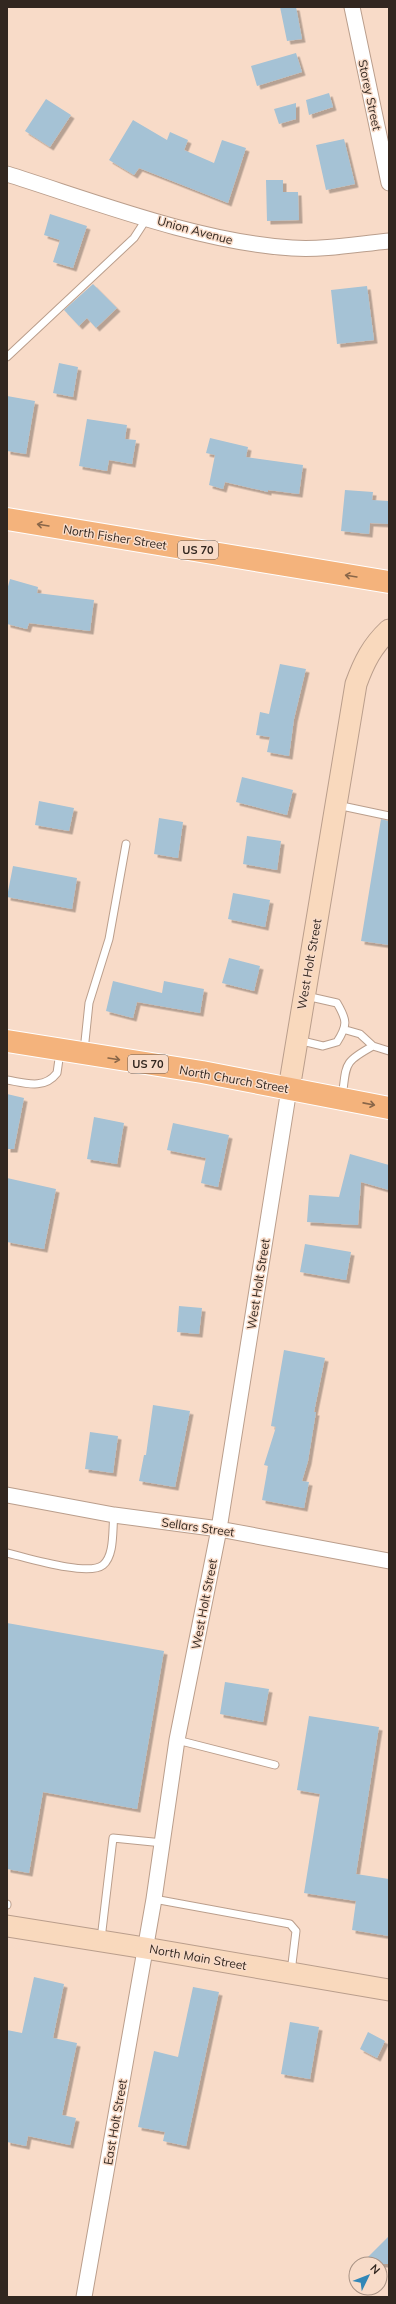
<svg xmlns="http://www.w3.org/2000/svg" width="396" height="2304" font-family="Mulish,sans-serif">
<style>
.building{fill:#a5c2d5;filter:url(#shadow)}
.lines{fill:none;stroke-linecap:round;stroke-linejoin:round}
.lane-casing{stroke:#ba9e8c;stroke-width:9}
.street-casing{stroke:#ba9e8c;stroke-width:17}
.secondary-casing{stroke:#ba9e8c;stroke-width:23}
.primary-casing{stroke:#fff;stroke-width:24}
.lane{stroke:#fff;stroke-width:7}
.street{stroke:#fff;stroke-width:15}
.secondary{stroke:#f9d9bd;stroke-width:21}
.primary{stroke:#f4b37c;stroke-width:22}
.oneway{stroke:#896649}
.labels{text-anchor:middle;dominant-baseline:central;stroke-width:3;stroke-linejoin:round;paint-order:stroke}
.shield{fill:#f8dbc8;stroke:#6d5d52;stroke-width:1}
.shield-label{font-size:11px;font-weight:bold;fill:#322720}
.street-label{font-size:12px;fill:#322720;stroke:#f8dbc8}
</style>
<defs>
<filter id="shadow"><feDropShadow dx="3.5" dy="3.5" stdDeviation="0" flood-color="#0004"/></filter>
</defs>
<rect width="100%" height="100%" fill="#f8dbc8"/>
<path class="building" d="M280,7H296L302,39L287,41Z
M296,53L302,72L257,86L251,66Z
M329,93L333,107L309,115L306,100Z
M46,99L71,115L50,147L25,131Z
M296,103V119L279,124L274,109Z
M133,120L167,140L170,132L188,140L184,150L214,163L222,140L246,148L228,203L139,168L134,175L109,160Z
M344,139L355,184L326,190L316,145Z
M266,180H283V192H298L299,220L267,221Z
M50,214L87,226L73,268L53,262L60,240L44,235Z
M93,284L117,308L96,328L87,318L79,326L64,310Z
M367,286L374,340L337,344L331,290Z
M59,363L78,367L73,397L53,393Z
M7,396L35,401L26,454L7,451Z
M87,419L127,425L125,439L136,440L132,464L109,460L107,471L79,466Z
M210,438L248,447L246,457L303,465L299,494L268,490V492L225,482L223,489L209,485L215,455L206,453Z
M345,490L373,492L372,500L389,501V524L370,523L369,534L341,531Z
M10,579L38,587L37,593L94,600L90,631L29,623L27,629L7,624V590Z
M280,664L306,669L294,719L289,756L267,752L270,737L256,735L260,712L269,714Z
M242,777L293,790L287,815L236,802Z
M39,801L74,808L69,831L35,825Z
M159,818L183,822L178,858L154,854Z
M381,819L389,821V945L361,941Z
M247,836L281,841L277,870L243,864Z
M13,866L77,878L72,909L7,897Z
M233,893L270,900L265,927L228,919Z
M229,958L260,966L254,991L222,983Z
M113,981L162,993L164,981L204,989L200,1013L137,1002L133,1018L106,1011Z
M7,1094L24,1098L14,1149H7Z
M94,1117L124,1123L117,1164L87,1159Z
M173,1123L229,1135L218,1187L201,1183L206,1158L167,1150Z
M350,1154L389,1165V1190L361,1182L358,1225L307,1222L309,1195L339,1197Z
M7,1178L56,1189L44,1249L7,1242Z
M305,1244L351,1252L346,1280L300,1272Z
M179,1306L202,1308L199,1334L177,1332Z
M284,1350L325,1358L314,1412H316L308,1461L302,1481L309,1482L304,1508L262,1500L268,1466L264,1465L276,1427L271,1426Z
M153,1405L190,1411L175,1487L139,1481L144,1455H146Z
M90,1432L118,1436L113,1473L85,1469Z
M7,1623L164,1651L137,1809L43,1792L29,1873L7,1869Z
M225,1682L269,1689L263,1722L220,1714Z
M309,1716L379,1727L356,1874L389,1879V1936L352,1930L356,1901L304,1893L320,1794L297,1790Z
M34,1977L64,1984L53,2038L77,2043L62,2115L76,2118L70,2145L28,2136L26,2146L7,2142V2030L22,2033Z
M193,1987L219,1992L186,2146L163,2141L165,2132L138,2127L154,2051L178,2057Z
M290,2022L319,2027L310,2079L281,2074Z
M368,2032L385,2041L377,2058L360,2049Z
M389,2236V2264H361Z"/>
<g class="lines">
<g class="lane-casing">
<path id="lane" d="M7,357L134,238L147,218
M337,805L389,816
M346,1030L360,1034L373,1046
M298,1040L323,1046L337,1042C348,1025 347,1020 337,1003L306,996
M84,1051L89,1003L109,939L126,844
M7,1080C25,1083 44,1090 57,1073L60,1052
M342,1097C347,1064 342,1063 373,1046L389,1051
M7,1553C25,1557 88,1577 103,1565C115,1555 112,1529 114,1515
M177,1740L275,1765
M154,1899L290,1924L296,1931L291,1972
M7,1904V1905
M101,1939L113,1838L163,1843"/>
</g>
<g class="street-casing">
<path id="street" d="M352,7L389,183
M7,174C96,202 199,242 292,248C325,250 357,244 389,241
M7,1495L114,1515L219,1529L389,1561
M84,2297L154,1899L177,1740L219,1529L289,1089"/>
</g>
<g class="secondary-casing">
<path id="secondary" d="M289,1089L356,684C364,662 372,646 389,630
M7,1926L145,1948L389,1990"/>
</g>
<g class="primary-casing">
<path id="primary" d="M7,519L389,582
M7,1041L202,1072L389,1108"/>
</g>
<use href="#lane" class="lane"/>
<use href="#street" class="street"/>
<use href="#secondary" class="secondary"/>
<use href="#primary" class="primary"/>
</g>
<defs><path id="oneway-shaft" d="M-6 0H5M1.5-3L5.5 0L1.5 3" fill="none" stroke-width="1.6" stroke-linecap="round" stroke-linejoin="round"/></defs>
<g class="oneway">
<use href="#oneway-shaft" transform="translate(43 525) rotate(-171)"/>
<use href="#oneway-shaft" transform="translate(351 576) rotate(-171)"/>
<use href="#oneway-shaft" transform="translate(114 1059) rotate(9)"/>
<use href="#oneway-shaft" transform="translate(369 1104) rotate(11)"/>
</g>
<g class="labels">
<g class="shield">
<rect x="178" y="541" width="40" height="18" rx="3"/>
<rect x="128" y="1055" width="40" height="18" rx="3"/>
</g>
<g class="shield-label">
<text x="198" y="550">US 70</text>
<text x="148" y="1064">US 70</text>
</g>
<g class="street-label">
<text transform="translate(370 95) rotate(78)">Storey Street</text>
<text transform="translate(195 230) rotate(15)">Union Avenue</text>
<text transform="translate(115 537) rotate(9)">North Fisher Street</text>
<text transform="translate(309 964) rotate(-80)">West Holt Street</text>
<text transform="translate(234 1079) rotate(10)">North Church Street</text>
<text transform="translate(258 1284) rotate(-81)">West Holt Street</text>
<text transform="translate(198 1527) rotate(8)">Sellars Street</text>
<text transform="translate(204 1604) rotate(-79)">West Holt Street</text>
<text transform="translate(198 1957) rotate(10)">North Main Street</text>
<text transform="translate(115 2122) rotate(-80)">East Holt Street</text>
</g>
</g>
<rect width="396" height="2304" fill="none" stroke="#322720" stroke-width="16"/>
<g transform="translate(368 2276) rotate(47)"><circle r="19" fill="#f8dbc8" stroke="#a99385"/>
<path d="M0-3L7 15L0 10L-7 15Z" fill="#3287b7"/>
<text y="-6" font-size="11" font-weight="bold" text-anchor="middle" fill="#322720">N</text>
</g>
</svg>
